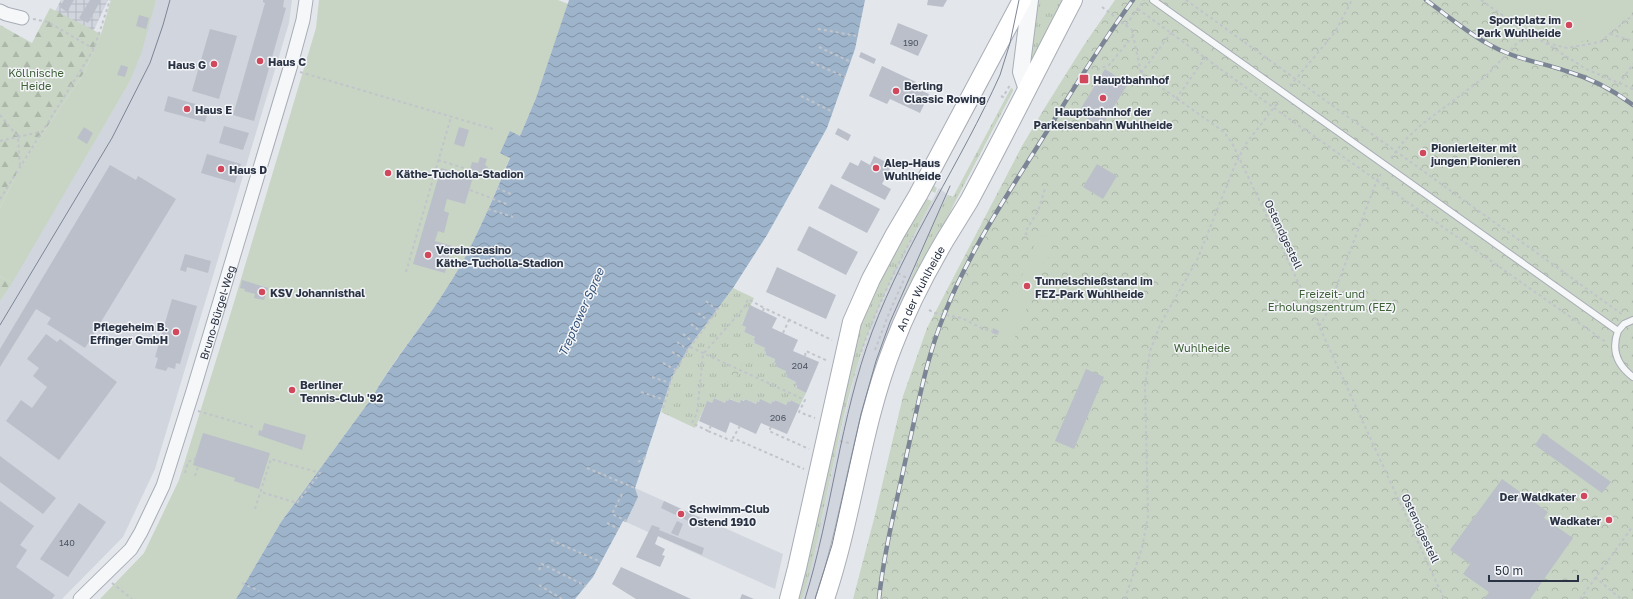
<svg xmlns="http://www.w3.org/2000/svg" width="1633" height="599" font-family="'Golos Text',sans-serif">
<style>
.built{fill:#d1d5dd}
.industrial{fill:url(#industrial-grid)}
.grass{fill:url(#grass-tufts)}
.forest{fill:url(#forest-firs)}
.park{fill:url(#park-crowns)}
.garden{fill:#c8d5c4}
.water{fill:url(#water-waves)}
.building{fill:#babfc9}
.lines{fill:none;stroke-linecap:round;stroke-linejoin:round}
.service-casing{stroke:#a8adb6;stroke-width:8}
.minor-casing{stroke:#a8adb6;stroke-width:15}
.tertiary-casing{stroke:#a8adb6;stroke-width:18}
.secondary-casing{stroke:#a8adb6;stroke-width:20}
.path{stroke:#c1c4ca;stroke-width:2;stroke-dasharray:3 3;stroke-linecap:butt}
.service{stroke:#f6f7f9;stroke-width:6}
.minor{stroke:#f6f7f9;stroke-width:13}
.tertiary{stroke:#f6f7f9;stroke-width:16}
.secondary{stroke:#fff;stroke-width:18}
.tram{stroke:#7c8595;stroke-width:1}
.rail-casing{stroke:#7c8595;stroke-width:4.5}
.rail{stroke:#f3f5f8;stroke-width:3;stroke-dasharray:9;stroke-linecap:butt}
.poi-dot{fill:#d1475b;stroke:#f3f5f8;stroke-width:1.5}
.labels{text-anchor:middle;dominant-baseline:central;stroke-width:3;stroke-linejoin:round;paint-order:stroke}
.number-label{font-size:9px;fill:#4e5665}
.poi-label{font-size:11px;font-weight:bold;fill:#2a3344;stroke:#f3f5f8;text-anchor:start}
.park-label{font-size:11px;fill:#3f6037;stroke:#f3f5f8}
.street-label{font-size:11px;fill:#2a3344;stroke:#f3f5f8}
.water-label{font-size:12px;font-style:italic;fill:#335279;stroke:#f3f5f8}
</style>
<defs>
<pattern id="industrial-grid" width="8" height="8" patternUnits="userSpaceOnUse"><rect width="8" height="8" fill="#d1d5dd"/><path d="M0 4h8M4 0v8" fill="none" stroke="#b4b7bf"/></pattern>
<pattern id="grass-tufts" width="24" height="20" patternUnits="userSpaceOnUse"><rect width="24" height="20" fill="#c8d5c4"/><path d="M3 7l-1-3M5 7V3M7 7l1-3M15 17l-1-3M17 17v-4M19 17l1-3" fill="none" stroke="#acb7aa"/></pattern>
<pattern id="forest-firs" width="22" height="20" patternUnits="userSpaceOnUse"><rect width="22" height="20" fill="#c8d5c4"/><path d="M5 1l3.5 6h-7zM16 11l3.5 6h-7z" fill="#acb7aa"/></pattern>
<pattern id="park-crowns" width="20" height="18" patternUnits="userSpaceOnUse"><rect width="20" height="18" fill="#c8d5c4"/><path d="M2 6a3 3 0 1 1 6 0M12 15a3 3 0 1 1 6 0" fill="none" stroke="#acb7aa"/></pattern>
<pattern id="water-waves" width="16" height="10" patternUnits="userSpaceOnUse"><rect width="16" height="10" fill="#9eb4cb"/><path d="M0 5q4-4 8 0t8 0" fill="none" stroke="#8193a6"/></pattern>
</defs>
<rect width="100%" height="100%" fill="#e3e6eb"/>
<path class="built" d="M156,0H292L289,23L155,469L123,537L62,599H0V301L129,83Z
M939,188L948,195L894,317L878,359L882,360L833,545L817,599H802L814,556L838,443L856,370L873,322L898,266Z
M635,488L783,554L775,589L626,522L638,497Z"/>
<path class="industrial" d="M61,0H108L93,32L55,11Z"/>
<path class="grass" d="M1037,0H1065L1030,63L1029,62Z
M987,82L989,83L934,186L937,188L935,193L928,189Z
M1011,88L1013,89V91L954,204L882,360L878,359L888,332L939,212L948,195L953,197Z
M924,198L932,201C903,256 874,310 856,370C842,418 833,468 822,517C817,544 811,572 802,599H797L853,338L866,303Z
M733,288L754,298L742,324L746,327L744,332L755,337L753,340L755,341L754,343L765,348L764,351L766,352L765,355L775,359L774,362L786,371L785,374L787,375L786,377L796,382V388L806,393L800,405L791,400L790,402L788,401L786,405L775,400L774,402L772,401L771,404L757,401L756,404L745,399L740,403L730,399L728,401L726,400L725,403L714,398L712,403L707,402L695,428L661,412L672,377L689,347Z"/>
<path class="forest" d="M50,8L101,34L84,73L20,167L0,208V25L32,43Z
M0,276L12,283L0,301Z"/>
<path class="park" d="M1115,0H1633V599H853L875,515L903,396L927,328L1022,146L1044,109L1084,45Z
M733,353H747L732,388L723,376Z"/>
<path class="garden" d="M111,0H156L141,54L129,83L12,283L0,276V208L20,167L84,73L101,34Z
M319,0H558L568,4L536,98L520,136L510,132L500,153L510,157C492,201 474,246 448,286C424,325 393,359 371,399L281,522L236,599H100L144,553L179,480L235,299L316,28Z
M1487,0H1633V9C1608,35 1575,53 1540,37C1535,35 1529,30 1525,27C1512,18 1500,9 1487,0Z
M1039,234L1055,240L1011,346L996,340L1036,241L1030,239L1031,236L1037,239Z"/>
<path class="water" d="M569,0H865L855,49L827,128L767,235L733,288L689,347L672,377L635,488L638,497L626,522L623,521L593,577L575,599H236L281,522L371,399C393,360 424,325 448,286C474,246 492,201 510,158L500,153L510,131L520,136L536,98Z"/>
<path class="building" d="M64,0H74L67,12L60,7Z
M90,0H101L88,23L79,18Z
M263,0H284L283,7L286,8L254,121L233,115L265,3L263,2Z
M928,0H947L943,7L927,5Z
M139,15L149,18L146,29L136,26Z
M898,23L928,35L918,56L890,44Z
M210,29L237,36L219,99L192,91Z
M861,52L876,59L874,64L859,57Z
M121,65L128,67L125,77L117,75Z
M882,66L916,82L913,87L929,94L920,113L890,99L887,104L869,96Z
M1105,69L1128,84L1101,127L1078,113Z
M168,96L209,108L205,122L164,111Z
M224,126L249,133L243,150L219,143Z
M84,127L93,133L87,144L77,138Z
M459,127L469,130L464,147L454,144Z
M838,128L851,135L848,141L835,134Z
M207,154L241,164L235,183L201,173Z
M874,156L892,165L882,184L891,189L885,200L841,178L850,162L858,166L861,160L870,165Z
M480,157L487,159L485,165L488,167L486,175L470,169L472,162L478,163Z
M1097,164L1117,176L1103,199L1083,187Z
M110,165L136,180L138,176L176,199L85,348L47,324L51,318L36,309L0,367V349Z
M441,168L473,177L465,204L447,199L444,211L449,213L444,233L438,231L435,241L452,246L445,273L413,264Z
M831,184L880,209L867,233L818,208Z
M809,226L858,252L846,275L797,250Z
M185,254L211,261L208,273L187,267L186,272L180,270Z
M777,267L836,295L826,319L766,292Z
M242,280L268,288L264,300L254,298L255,294L244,291L245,289L240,288Z
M172,299L197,306L180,364L176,363L175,369L168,367L166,371L155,368L158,358L155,357Z
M750,305L777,318L772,328L798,340L793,351L819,362L806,393L796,388L797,386L795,385L796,382L786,377L787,375L785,374L786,371L775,366L776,363H774L775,359L765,355L766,352L764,351L765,348L754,343L755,341L753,340L755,337L744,332L746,327L742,325Z
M993,328L999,331L998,335L992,333Z
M46,334L57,342L60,339L117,382L59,460L6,421L21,400L32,408L47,387L33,376L39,368L27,359Z
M1086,369L1104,377L1074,449L1055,441Z
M714,398L725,403L726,400L728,401L729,399L740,403L741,400L744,401L745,399L756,404L757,401L759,402L760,399L771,404L772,401L774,402L775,400L786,405L788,401L790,402L791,400L800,405L787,434L761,423L756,434L730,422L726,433L699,421L707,401L712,403Z
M264,423L306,435L302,450L258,435L259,430L262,431Z
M203,433L270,453L259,489L234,481L235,478L193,465Z
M1543,433L1611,482L1602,493L1535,445Z
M0,456L56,498L43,514L0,482Z
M1502,479L1548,512L1544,518L1573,538L1530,599H1484L1489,592L1463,574L1470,564L1450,550Z
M0,501L34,526L20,545L27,550L16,567L55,595L52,599H0Z
M664,501L702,519L699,526L661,508Z
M79,503L106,522L68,577L40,559Z
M677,521L683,524L678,536L671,533Z
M652,525L660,528L659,530L704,548L702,555L658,536L655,544L665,549L662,555L665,556L660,567L636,557Z
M621,567L691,599H636L612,584Z
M742,594L754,599H740Z"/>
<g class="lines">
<g class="service-casing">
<path id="service" d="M1153,0L1618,331C1611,350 1617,365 1633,377
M1618,331L1624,324L1633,320"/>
</g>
<g class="minor-casing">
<g id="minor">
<path d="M0,11L6,14L22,18"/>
<path id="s1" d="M80,599L131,549L141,532L163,486L193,391L290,68L303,20L306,0"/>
</g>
</g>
<g class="tertiary-casing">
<path id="tertiary" d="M1027,90L1021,72L1030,0"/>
</g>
<g class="secondary-casing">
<g id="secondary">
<path d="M789,599L797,568L852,322L871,279L895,234L918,195L1022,0"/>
<path id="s2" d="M825,599C853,516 861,427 893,346C907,309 925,274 945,240C953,227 961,214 969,201C1005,134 1038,67 1073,0"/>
</g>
</g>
<path class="path" d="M1186,0L1623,315
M1481,0L1533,37L1544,42L1586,69L1633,89
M1102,7L1132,30L1141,73L1224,132L1232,143L1319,326L1444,599
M1138,9L1274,108L1606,342
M33,19L48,22L94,49
M1126,25L1144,0
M818,29L858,36
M1610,34L1633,41
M1547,43L1567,48L1600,42L1633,15
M819,47L851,62
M811,62L845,77
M1097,70L1109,65L1133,36
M300,72L493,129
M1141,73L1171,33
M1619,84L1633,64
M1290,86L1335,32L1352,0
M801,96L833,112
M1001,96L1003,97L1010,85
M1176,99L1205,58
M0,115L18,137L20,166
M0,141L44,131
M1391,158L1404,141L1421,125L1486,76L1518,42L1523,39L1533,37
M438,160L467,169
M497,188L513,195
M470,190L509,205
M0,199L94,49L110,0
M488,209L513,217
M1027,235L1025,232L1038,211L1045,189
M406,272L451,117
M706,301L717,310
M929,310L935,313L962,318L981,328L998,333
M763,311L764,308L832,340
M698,313L709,321
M691,324L701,332
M1319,326L1325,317L1377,180L1381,174
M783,333L789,320
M683,334L693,342
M677,342L688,350
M690,347L805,400L799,412L815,418
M875,350L889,313L905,277L894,271
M672,352L683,358
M861,352C875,312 893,273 913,236
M805,356L806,351L828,361
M663,363L676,370
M652,377L670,383
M641,392L665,400
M663,408L672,377L688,350L719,308
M198,411L253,427
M711,426L708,431L732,441L733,438
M740,426L733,438L804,469
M771,427L769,431L809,449
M708,431L692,423L697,413L703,354L744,308L748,299L764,308
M840,441L849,443
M638,462L646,457
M587,468L635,488
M185,473L188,462L196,458
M195,476L198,467
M622,494L612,514L627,521
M255,509L271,459L320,473L297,503L261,492
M607,523L619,529
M551,540L601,562
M539,570L542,564L586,586
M1595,577L1621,599
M112,583L132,599
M242,583L259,591
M539,585L562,599
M1125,599L1142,548L1148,516L1145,386L1150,351L1161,323L1197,260L1235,165L1245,145L1279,101
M1580,599L1633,526"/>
<use href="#service" class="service"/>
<use href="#minor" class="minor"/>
<use href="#tertiary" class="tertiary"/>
<use href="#secondary" class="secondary"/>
<path class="tram" d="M0,325L112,138L150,63L163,25L170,0
M805,599C832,512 840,418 872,332C906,242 961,162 1000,75L1010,43L1019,0
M815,599L832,545L861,414L876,361L890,322L950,186"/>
<g class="rail-casing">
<path id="rail" d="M1426,0C1452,19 1477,41 1507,53C1526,61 1546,64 1566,71C1590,78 1613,90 1633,105
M879,599C884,550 897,501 907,453C918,406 926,359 944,315C968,254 1004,200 1039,144C1070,95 1099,46 1133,0"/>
</g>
<use href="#rail" class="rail"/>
</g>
<g class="poi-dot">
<circle cx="1569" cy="25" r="4"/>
<circle cx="260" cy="61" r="4"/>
<circle cx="214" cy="64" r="4"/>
<rect x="1079" y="74" width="10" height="10" rx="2"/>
<circle cx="896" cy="91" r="4"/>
<circle cx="1103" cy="98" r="4"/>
<circle cx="187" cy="109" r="4"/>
<circle cx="1423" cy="153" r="4"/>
<circle cx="876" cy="168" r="4"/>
<circle cx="221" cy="169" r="4"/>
<circle cx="388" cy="173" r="4"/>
<circle cx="428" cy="255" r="4"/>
<circle cx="1027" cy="286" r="4"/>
<circle cx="262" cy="292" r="4"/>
<circle cx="176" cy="332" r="4"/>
<circle cx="292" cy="390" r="4"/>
<circle cx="1584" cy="496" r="4"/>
<circle cx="681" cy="514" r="4"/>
<circle cx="1609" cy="520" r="4"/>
</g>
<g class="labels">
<g class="number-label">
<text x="911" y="42">190</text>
<text x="800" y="365">204</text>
<text x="778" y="417">206</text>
<text x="67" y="542">140</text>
</g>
<g class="poi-label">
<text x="1561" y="19" text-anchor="end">Sportplatz im<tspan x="1561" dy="13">Park Wuhlheide</tspan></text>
<text x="268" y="61">Haus C</text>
<text x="206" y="64" text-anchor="end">Haus G</text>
<text x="1093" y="79">Hauptbahnhof</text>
<text x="904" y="85">Berling<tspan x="904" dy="13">Classic Rowing</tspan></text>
<text x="195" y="109">Haus E</text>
<text x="1103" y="111" text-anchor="middle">Hauptbahnhof der<tspan x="1103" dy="13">Parkeisenbahn Wuhlheide</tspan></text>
<text x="1431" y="147">Pionierleiter mit<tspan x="1431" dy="13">jungen Pionieren</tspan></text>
<text x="884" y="162">Alep-Haus<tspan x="884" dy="13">Wuhlheide</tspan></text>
<text x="229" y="169">Haus D</text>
<text x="396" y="173">Käthe-Tucholla-Stadion</text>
<text x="436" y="249">Vereinscasino<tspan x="436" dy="13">Käthe-Tucholla-Stadion</tspan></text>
<text x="1035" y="280">Tunnelschießstand im<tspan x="1035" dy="13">FEZ-Park Wuhlheide</tspan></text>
<text x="270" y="292">KSV Johannisthal</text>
<text x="168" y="326" text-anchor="end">Pflegeheim B.<tspan x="168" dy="13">Effinger GmbH</tspan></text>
<text x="300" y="384">Berliner<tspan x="300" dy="13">Tennis-Club '92</tspan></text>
<text x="1576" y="496" text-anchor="end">Der Waldkater</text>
<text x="689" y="508">Schwimm-Club<tspan x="689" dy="13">Ostend 1910</tspan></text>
<text x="1601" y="520" text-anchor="end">Wadkater</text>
</g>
<g class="park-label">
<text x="36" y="72">Köllnische<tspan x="36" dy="13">Heide</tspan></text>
<text x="1332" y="293">Freizeit- und<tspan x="1332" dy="13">Erholungszentrum (FEZ)</tspan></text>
<text x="1202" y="347">Wuhlheide</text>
</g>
<g class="street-label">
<text transform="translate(1284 234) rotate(65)">Ostendgestell</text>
<text stroke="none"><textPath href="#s2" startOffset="326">An der Wuhlheide</textPath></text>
<text stroke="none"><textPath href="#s1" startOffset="324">Bruno-Bürgel-Weg</textPath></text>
<text transform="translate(1421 528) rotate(65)">Ostendgestell</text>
</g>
<g class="water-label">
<text transform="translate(581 312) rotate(-66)">Treptower Spree</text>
</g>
</g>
<path d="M1489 575v6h89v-6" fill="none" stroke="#2a3344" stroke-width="2"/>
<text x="1495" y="575" font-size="12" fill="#2a3344" stroke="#f3f5f8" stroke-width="3" paint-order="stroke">50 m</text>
</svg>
